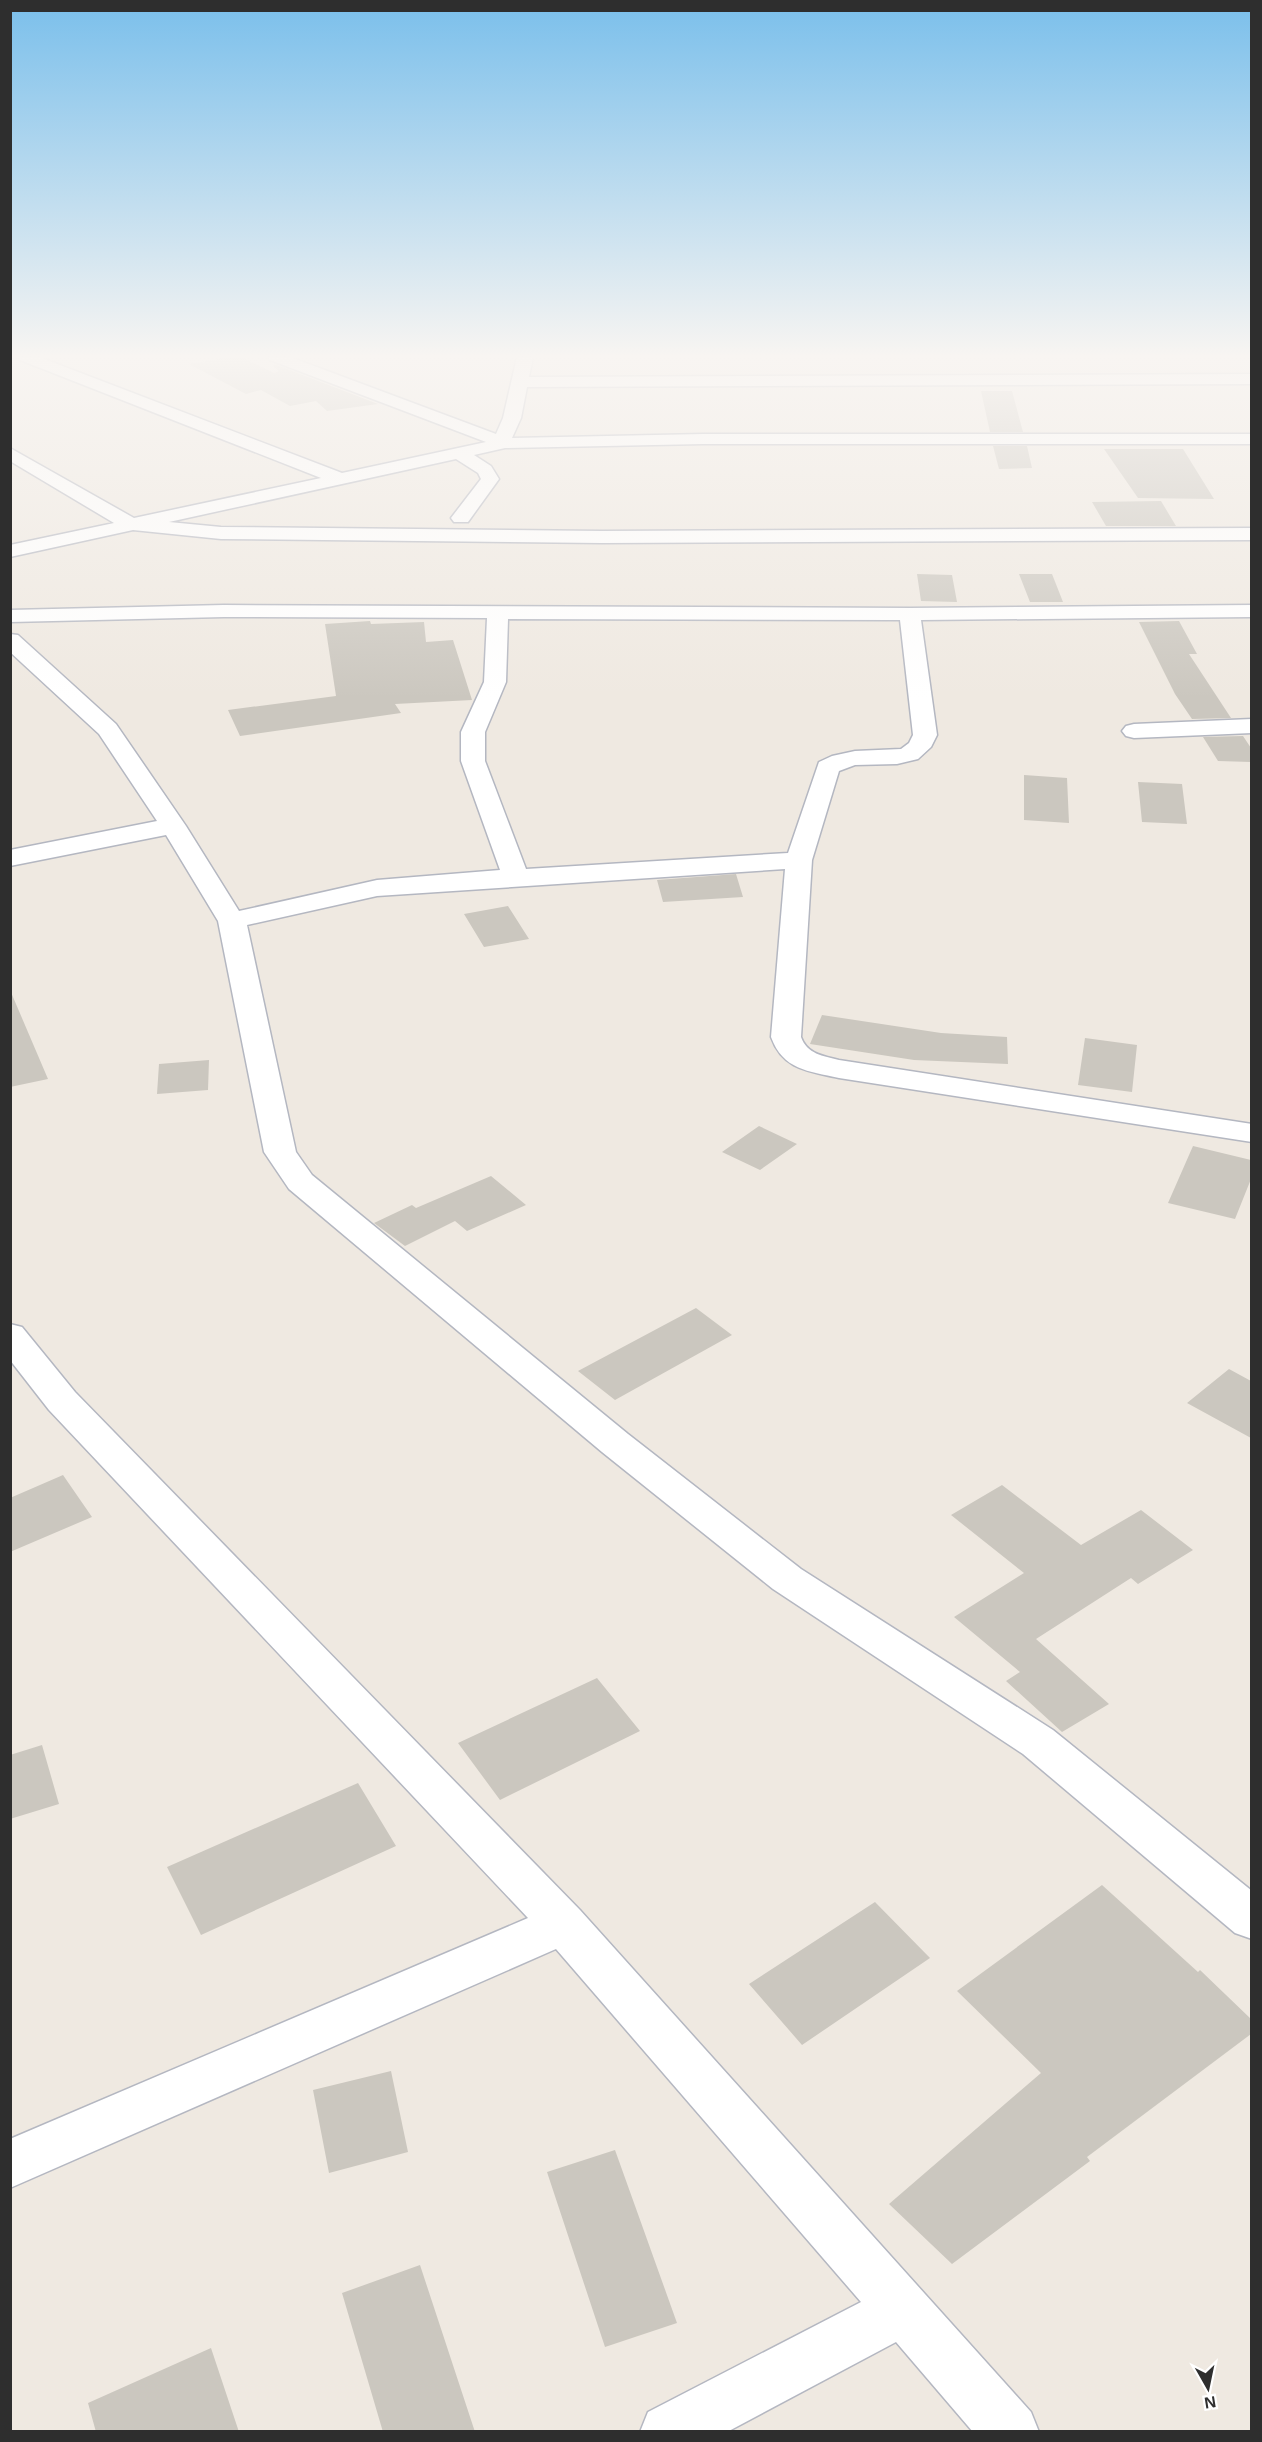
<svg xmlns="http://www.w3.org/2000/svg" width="1262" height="2442" font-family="Arial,sans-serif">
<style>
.building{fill:#cbc7bf}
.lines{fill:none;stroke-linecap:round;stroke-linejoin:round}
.minor-casing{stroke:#b4b7c1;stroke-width:3}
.minor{fill:#fff;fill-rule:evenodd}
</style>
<rect width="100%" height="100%" fill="#efe9e1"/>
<path class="building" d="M229,357H241L274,373L279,371L273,366L274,364L378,404L327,411L316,401L290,406L261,390L246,394L189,364Z
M981,391H1012L1023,432H990Z
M993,446H1027L1032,468L999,469Z
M1104,449H1183L1214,499L1138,498Z
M1161,501L1176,526H1106L1092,502Z
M917,574L952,575L957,602L921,601Z
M1019,574H1052L1063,602H1030Z
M370,621L371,624L424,622L426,642L453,640L472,700L395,704L401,713L240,736L228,710L336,696L325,624Z
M1179,621L1197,654H1189L1231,718L1192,719L1175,694L1139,622Z
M1243,736L1251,748V762L1218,761L1203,737Z
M1024,775L1067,778L1069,823L1024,820Z
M1138,782L1182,784L1187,824L1142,822Z
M736,874L743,897L663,902L657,880Z
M508,906L529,939L484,947L464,914Z
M10,990L48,1079L10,1087Z
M822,1015L941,1033L1007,1037L1008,1064L914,1060L810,1044Z
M1085,1038L1137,1045L1132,1092L1078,1085Z
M209,1060L208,1090L157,1094L159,1064Z
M759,1126L797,1144L760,1170L722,1152Z
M1193,1146L1251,1160V1179L1235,1219L1168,1203Z
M491,1176L526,1205L467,1231L455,1221L405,1246L374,1223L412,1205L416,1208Z
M696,1308L732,1335L615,1400L578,1371Z
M1229,1369L1251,1381V1438L1187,1403Z
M63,1475L92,1517L10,1552V1498Z
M1002,1485L1081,1545L1141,1510L1193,1550L1138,1584L1131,1578L1036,1639L1109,1704L1062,1732L1006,1681L1020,1672L954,1617L1024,1573L951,1515Z
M597,1678L640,1731L500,1800L458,1743Z
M42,1745L59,1804L10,1819V1755Z
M358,1783L396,1846L201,1935L167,1867Z
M1102,1885L1198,1972L1200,1970L1251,2019V2034L1087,2157L1090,2161L952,2264L889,2204L1041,2073L957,1991Z
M875,1902L930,1958L802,2045L749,1984Z
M391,2071L408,2152L329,2173L313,2090Z
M615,2150L677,2323L605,2347L547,2172Z
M420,2265L475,2432H383L342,2293Z
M211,2348L239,2432H96L88,2403Z"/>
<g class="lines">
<g class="minor-casing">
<path id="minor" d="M18,357H39L342,473L486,442L270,360L268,357H290L496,434L503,418L517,357H533L529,377L1252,374V384L527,387L521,418L512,438L703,434H1252V444H703L505,448L474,455L491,466L499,479L468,522H454L451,518L481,479L478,473L456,459L169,522L221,527L602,531L1252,528V540L602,543L221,539L133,530L10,557V545L114,523L10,461V448L134,518L321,478L20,360Z
M224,605L910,608L1252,605V617L921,620L937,735L931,747L918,759L897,764L855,765L839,771L812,860L801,1037C807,1054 823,1056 839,1060L1252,1124V1142L839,1078C808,1071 783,1070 771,1037L785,869L377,896L247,925L296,1152L312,1175L628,1434L801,1569L1053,1730L1252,1891V1939L1235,1933L1023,1754L773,1589L602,1452L289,1189L264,1152L218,921L166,835L10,866V850L157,821L99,734L10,652V634L18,635L116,724L186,826L239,911L377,880L500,870L461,761V732L484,682L487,618L224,617L10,622V610ZM508,619L900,620L913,735L909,743L901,749L855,751L832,756L819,762L788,853L526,869L485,761V732L506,682Z
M1252,719V733L1134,738L1126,736L1122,731L1126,726L1134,724Z
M10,1324L22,1327L75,1392L580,1910L1031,2412L1039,2432H973L896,2342L727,2432H640L648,2412L861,2302L556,1949L10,2188V2139L528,1918L49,1410L10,1360Z"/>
</g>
<use href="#minor" class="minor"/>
</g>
<linearGradient id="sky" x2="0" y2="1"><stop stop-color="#7abfeb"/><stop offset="0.51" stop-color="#f8f5f2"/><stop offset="1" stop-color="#f8f5f2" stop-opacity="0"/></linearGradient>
<rect width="1262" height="698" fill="url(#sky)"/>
<rect width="1262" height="2442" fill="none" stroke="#2e2e2e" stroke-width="24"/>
<g transform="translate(1208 2388) rotate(171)" stroke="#ffffff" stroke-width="4.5" paint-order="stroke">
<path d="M0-4.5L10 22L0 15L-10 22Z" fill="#2e2e2e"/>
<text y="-9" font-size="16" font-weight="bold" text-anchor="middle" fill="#2e2e2e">N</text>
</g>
</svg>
